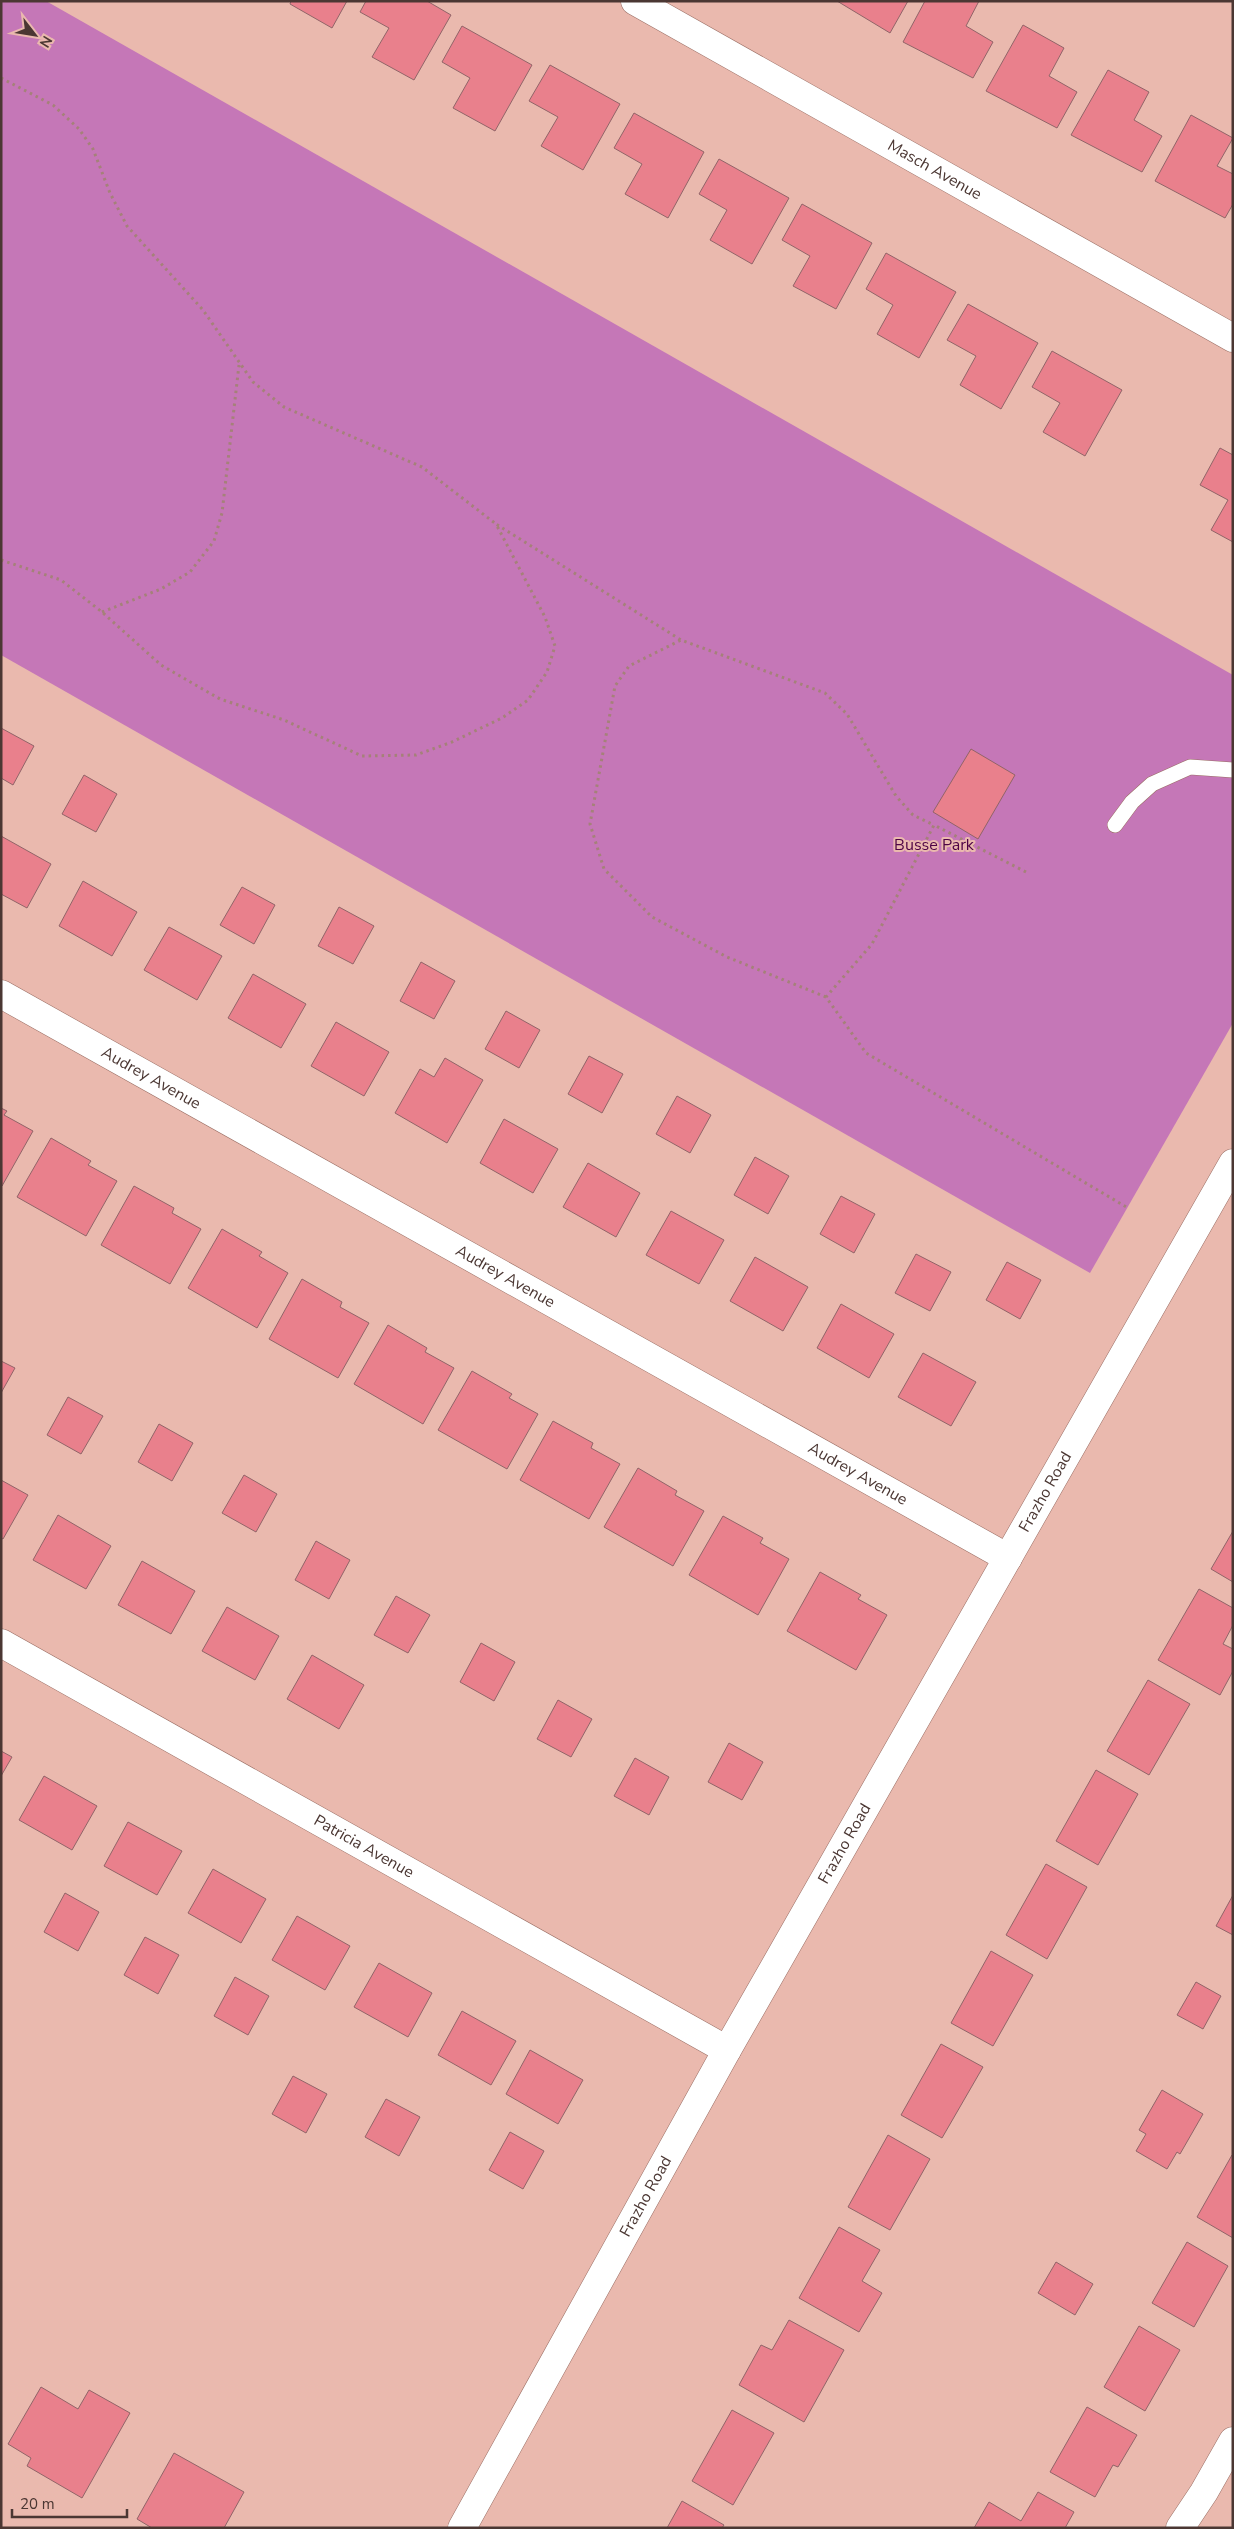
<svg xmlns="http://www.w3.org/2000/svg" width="1234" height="2529" font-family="'Nunito Sans',sans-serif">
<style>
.green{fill:#c577b7}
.building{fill:#e9808c;stroke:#916468}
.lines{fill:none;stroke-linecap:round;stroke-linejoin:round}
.service-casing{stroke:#9a6e64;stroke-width:16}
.minor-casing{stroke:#9a6e64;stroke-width:29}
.path{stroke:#a58179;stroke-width:3;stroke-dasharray:2.5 4;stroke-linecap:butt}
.service{stroke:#fff;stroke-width:15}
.minor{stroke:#fff;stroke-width:28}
.labels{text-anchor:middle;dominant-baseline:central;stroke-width:4;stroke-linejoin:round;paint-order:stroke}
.street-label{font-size:16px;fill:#4b3733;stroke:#eab9ae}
.park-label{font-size:16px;fill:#4e0346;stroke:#eab9ae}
</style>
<rect width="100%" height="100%" fill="#eab9ae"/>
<path class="green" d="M1,1H46L1233,675V1023L1090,1273L1,655Z"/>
<path class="building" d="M291,1H347L332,28L290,4Z
M366,1H427L451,15L414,80L372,57L389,28L360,12Z
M837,1H908L890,33Z
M925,1H979L966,26L993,42L973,78L903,42Z
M1023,25L1064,48L1049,76L1077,92L1057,128L986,91Z
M462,26L532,65L495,131L453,108L470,78L442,62Z
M550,65L620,104L583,170L541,146L558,117L529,101Z
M1108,70L1149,92L1134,120L1162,136L1142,172L1071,135Z
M634,113L704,152L668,218L625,194L642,164L614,148Z
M1191,115L1233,138L1217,166L1233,174V204L1225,218L1155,181Z
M719,159L789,198L752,264L710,240L727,210L699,194Z
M802,204L872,243L836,309L793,286L810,256L782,240Z
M886,253L956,292L919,358L877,334L893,305L866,289Z
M968,304L1038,343L1001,409L960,385L976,356L947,340Z
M1052,351L1122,390L1085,456L1043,432L1060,403L1032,387Z
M1220,448L1233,455V542L1211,530L1228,500L1200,485Z
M1,728L34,746L13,785L1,778Z
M971,749L1015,775L978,839L933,812Z
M84,775L117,794L96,832L62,814Z
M1,836L51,864L27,908L1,894Z
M83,881L137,912L112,956L59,926Z
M242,887L275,905L254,944L220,925Z
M339,907L374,926L353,964L318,946Z
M169,927L222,956L197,1000L144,970Z
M421,962L455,981L434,1019L400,1001Z
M253,974L306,1004L281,1048L228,1018Z
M506,1011L540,1030L519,1068L485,1049Z
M336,1022L389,1052L364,1096L311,1066Z
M589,1056L623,1074L602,1113L568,1094Z
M445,1058L483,1080L447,1143L395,1113L420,1069L434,1077Z
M677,1096L711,1115L690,1153L656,1134Z
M1,1108L7,1111L4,1115L33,1131L2,1186Z
M504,1119L558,1149L533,1193L480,1163Z
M51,1138L91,1161L88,1165L117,1181L86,1236L17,1197Z
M755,1157L789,1176L768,1214L734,1195Z
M588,1163L640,1193L616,1237L563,1207Z
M134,1186L174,1208L172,1213L201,1229L170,1284L101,1245Z
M841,1196L875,1214L854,1253L820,1234Z
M671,1211L724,1240L699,1284L646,1255Z
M222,1229L262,1252L259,1256L288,1273L257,1328L188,1288Z
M916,1254L951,1272L930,1311L895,1293Z
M755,1257L808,1287L783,1331L730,1301Z
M1007,1262L1041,1280L1020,1319L986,1300Z
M302,1279L342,1302L340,1307L369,1323L338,1378L269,1339Z
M841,1304L894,1334L869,1378L817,1348Z
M388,1325L427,1348L425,1352L454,1368L423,1424L354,1384Z
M923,1353L976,1382L951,1426L898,1397Z
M1,1361L15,1368L1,1393Z
M472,1371L512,1394L509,1398L538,1414L507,1469L438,1430Z
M68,1397L103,1416L81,1454L47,1435Z
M553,1421L593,1443L591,1448L620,1464L589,1519L520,1480Z
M159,1424L193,1443L172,1481L138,1462Z
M638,1468L677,1491L675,1495L704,1511L673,1566L604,1527Z
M244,1475L277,1494L256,1532L222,1513Z
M1,1480L28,1495L3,1539L1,1538Z
M58,1515L111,1546L86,1589L33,1560Z
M723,1516L763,1538L760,1543L789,1559L758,1615L689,1575Z
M1233,1531V1582L1211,1569Z
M316,1541L350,1560L329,1599L295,1580Z
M142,1561L195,1591L171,1634L118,1605Z
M820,1572L861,1595L858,1599L887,1615L856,1670L787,1631Z
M1199,1589L1233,1608V1625L1223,1644L1233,1649V1671L1220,1695L1158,1660Z
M396,1596L430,1615L408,1653L374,1635Z
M227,1607L279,1636L255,1680L202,1651Z
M481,1643L515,1662L494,1701L460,1682Z
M312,1655L364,1685L339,1729L287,1699Z
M1148,1680L1190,1704L1149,1775L1107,1751Z
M558,1700L592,1719L571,1757L537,1739Z
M729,1743L763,1762L742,1800L708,1782Z
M1,1751L12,1757L1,1776Z
M635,1758L669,1777L649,1815L614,1796Z
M1096,1770L1138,1794L1098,1865L1056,1841Z
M44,1776L97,1806L72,1850L19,1820Z
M128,1822L182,1851L157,1895L104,1866Z
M1046,1864L1087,1887L1047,1959L1006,1935Z
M213,1869L266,1899L241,1943L188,1913Z
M65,1893L99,1912L78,1951L44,1932Z
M1233,1895V1935L1216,1926Z
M297,1916L350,1946L325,1990L272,1960Z
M145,1937L179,1955L158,1994L124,1975Z
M991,1951L1033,1975L993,2046L951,2023Z
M379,1963L432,1993L408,2037L354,2007Z
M235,1977L269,1996L248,2035L214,2016Z
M1196,1982L1221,1996L1203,2029L1177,2015Z
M462,2011L516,2041L491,2085L438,2055Z
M941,2044L983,2067L942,2138L901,2115Z
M530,2050L583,2080L558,2124L506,2094Z
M293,2076L327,2094L306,2133L272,2114Z
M1162,2090L1203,2114L1180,2154L1177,2152L1167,2169L1136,2151L1146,2134L1139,2130Z
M386,2099L420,2117L399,2156L365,2137Z
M510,2132L544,2151L523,2189L489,2170Z
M888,2135L930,2159L890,2230L848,2207Z
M1232,2155L1233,2156V2238L1197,2217Z
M839,2227L880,2250L862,2281L882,2293L859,2332L799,2298Z
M1187,2242L1228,2266L1194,2327L1152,2303Z
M1056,2262L1093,2284L1075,2315L1038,2293Z
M789,2320L844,2350L804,2422L739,2385L761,2345L772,2350Z
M1139,2326L1180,2350L1145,2411L1104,2387Z
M41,2387L78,2409L89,2390L130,2413L82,2498L27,2466L31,2458L8,2444Z
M1087,2407L1137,2435L1118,2467L1113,2465L1095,2497L1050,2472Z
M732,2410L774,2433L733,2505L692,2481Z
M174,2453L244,2492L224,2528H152L137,2519Z
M1038,2492L1074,2512L1065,2528H974L989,2502L1021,2521Z
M682,2501L724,2525L722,2528H667Z"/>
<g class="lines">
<g class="service-casing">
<path id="service" d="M1115,825L1132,802L1152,784L1190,767L1233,770"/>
</g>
<g class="minor-casing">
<g id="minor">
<path id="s1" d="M635,1L1233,338"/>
<path id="s2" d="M1,994L1008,1558"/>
<path id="s3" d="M1,1643L727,2050"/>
<path id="s4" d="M462,2528L727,2050L1233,1163"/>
<path d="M1180,2528L1204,2492L1233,2441"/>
</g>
</g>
<path class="path" d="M1,78L53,105L79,129L93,149L110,193L127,226L203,310L253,382L284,407L422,467L496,524
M1,560L61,580L102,612L161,665L220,699L284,720L362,756L416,755L452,742L502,718L528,700L547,672L555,646L545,617L496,524L681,640
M102,612L161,589L190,572L214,541L222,513L239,365
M1026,872L934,825L872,944L826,997L866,1053L1128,1208
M826,997L727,957L652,917L604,869L590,824L615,686L629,666L681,640L825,693L847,714L896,796L913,815L934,825"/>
<use href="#service" class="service"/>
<use href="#minor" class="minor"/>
</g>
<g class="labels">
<g class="street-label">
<text stroke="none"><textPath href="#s1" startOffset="344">Masch Avenue</textPath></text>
<text stroke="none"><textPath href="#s2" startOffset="172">Audrey Avenue</textPath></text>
<text stroke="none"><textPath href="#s2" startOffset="578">Audrey Avenue</textPath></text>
<text stroke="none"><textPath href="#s2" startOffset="982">Audrey Avenue</textPath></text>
<text stroke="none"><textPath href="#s4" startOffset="1189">Frazho Road</textPath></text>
<text stroke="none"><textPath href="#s4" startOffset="784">Frazho Road</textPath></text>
<text stroke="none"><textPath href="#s3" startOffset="416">Patricia Avenue</textPath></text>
<text stroke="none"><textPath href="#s4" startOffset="379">Frazho Road</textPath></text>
</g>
<g class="park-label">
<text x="934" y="845">Busse Park</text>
</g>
</g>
<rect width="1234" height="2529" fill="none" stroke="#4b3733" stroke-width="5"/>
<g transform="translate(35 35) rotate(121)" stroke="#eab9ae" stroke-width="4" paint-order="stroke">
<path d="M0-4L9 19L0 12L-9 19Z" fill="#4b3733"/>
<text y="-8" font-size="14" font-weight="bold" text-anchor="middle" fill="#4b3733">N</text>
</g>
<path d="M12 2509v8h115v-8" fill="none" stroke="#4b3733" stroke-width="2.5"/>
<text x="20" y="2509" font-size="15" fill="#4b3733" stroke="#eab9ae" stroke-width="4" paint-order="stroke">20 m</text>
</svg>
